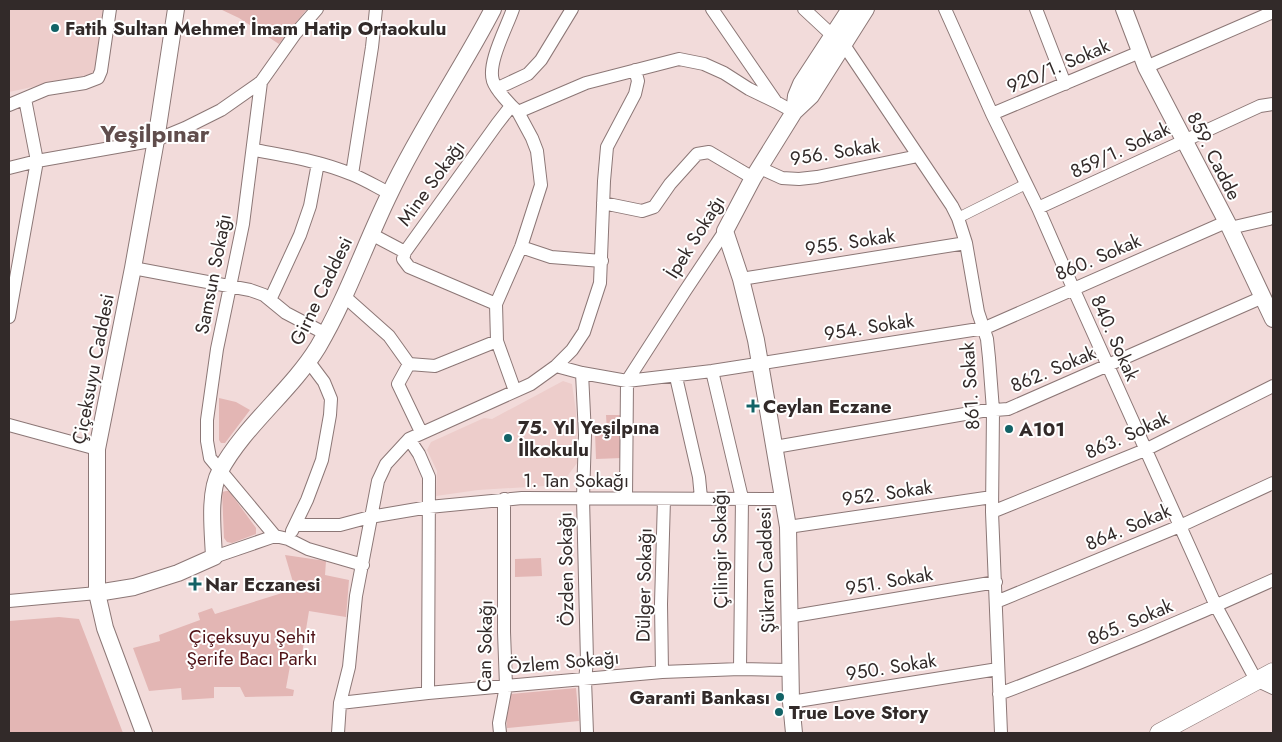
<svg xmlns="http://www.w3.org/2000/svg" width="1282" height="742" font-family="Jost,sans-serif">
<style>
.built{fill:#edcdcb}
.green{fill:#e3b6b4}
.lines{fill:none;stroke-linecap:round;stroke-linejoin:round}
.pedestrian-casing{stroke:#8c7776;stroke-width:11}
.minor-casing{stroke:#8c7776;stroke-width:14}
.tertiary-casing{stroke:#8c7776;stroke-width:18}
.secondary-casing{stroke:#8c7776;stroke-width:19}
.pedestrian{stroke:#fff;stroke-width:10}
.minor{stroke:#fff;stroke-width:12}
.tertiary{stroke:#fff;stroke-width:16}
.secondary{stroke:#fff;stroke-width:18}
.poi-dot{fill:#126266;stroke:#fff;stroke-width:2}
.labels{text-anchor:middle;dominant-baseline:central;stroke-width:4;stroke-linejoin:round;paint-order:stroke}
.poi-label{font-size:19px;font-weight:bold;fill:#322a29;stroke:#fff;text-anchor:start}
.street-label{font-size:19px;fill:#322a29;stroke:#fff}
.park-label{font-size:19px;fill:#501317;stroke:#fff}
.district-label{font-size:24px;font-weight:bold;fill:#604d4c;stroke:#fff}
</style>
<rect width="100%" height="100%" fill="#f2dbda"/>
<path class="built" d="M9,9H103L96,73L9,92Z
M563,381L572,384L576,412L577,463L561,485L478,490L436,496L437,471L427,450L431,442L484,418L492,419Z"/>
<path class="green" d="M220,9H307L279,44L239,18Z
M219,398L236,402L250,410L225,443H221L219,440Z
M606,415H620L622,458L596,459L595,432L607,431Z
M226,491H229L256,528V534L232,543L227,542L224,538L222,492Z
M285,555L326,561L325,575L349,580L346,617L309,611L300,666H290L286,688L294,690L293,696L245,697L240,687H214V698L182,700L181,688L149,691L133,648L160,641L159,635L200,620L198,613L212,608L215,614L295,589Z
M541,558L542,576L515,577V559Z
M59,617L79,619L123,733H9V621Z
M576,688L579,721L507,728L505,703L511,694Z"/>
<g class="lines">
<g class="pedestrian-casing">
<path id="pedestrian" d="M958,218L1026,184"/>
</g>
<g class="minor-casing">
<path id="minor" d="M513,9C507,27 487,63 493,81C496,90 511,106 518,112L586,83L679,59L704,64L724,73L749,89L776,102
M712,9L776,102L794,112
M804,9L833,36
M945,9L992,114L1038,208L1073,288L1216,606L1256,680L1273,688
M1036,9L1065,84
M844,45L952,206L958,218L966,243L978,312L987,339L989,358L993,410L992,512L1001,733
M1146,67L1273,12
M261,82L243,224L217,349L207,420V441L210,458L275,536L288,539L308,549L363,565
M498,88L528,74L541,60L572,9
M9,105L47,89L85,83L98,78L101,71L110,9
M992,114L1140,52
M254,150C287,156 320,161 351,174C364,179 377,187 389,193
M9,168L37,161L156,140L185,128L221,110L261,82L295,34L317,9
M760,168L782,178L799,179L817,177L918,156
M352,174L372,47L376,9
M603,203L642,211L654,207L670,184L697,154L709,152L753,178
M1038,208L1260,106L1273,104
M1230,228L1273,218
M371,234L405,252L497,124L511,106
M521,247L551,257L602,261
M405,252L403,259L409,267L496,304
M133,268L250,290L264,295L286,313L326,334
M741,279L966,243
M344,296L389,336L409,364L398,384L421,432
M270,300L300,235L310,206L318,163
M9,317L37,161L25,99
M409,364L435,366L497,341
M556,366L582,373L627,381L712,371L985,328L1226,222
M712,371L742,498L740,669
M582,373L585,435L583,498L587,661L585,680L587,733
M676,377L699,477L701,498
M515,391L497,341L496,304L521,247L541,185L537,151L532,138L518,112
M9,425L97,449
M409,439L419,454L429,477L428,693
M775,447L982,411L1008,409L1263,297
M626,498L627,381L685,291L725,231
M992,512L1145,450L1273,386
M295,525H340L370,517L429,507L522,498L784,499
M788,527L992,497
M292,531L307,500L322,460L330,415L331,399L324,382L309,362
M214,557L275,536
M9,601L97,593
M996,602L1180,526L1273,483
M788,617L996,582
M662,672L661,604L664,499
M999,694C1092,659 1183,621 1273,580
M791,702L998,669
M340,703L428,693L662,672L740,669L791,670
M338,733L340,703L349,667L356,596L378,481L386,464L409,439L531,384L556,366L572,350L584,332L600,283L604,181L607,147L635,94L638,81L635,70
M500,733L499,723L506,686L504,632V499"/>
</g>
<g class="tertiary-casing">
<path id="tertiary" d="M1124,9L1146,67L1230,228L1273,319
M794,112L796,96L801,84L850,9
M97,593L134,587L178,573L214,557C213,532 208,493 220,471C244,426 291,391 318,347C347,298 365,244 390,193C420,129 461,71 493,9
M144,733L105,628L97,593V449L133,268L156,140L176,9
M794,733L791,702L788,527L756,340L741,279L725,231L753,178L794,112L811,96L866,9"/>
</g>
<g class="secondary-casing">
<path id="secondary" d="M1159,733L1273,672"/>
</g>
<use href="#pedestrian" class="pedestrian"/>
<use href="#minor" class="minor"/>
<use href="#tertiary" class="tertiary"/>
<use href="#secondary" class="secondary"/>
</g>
<g class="poi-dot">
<circle cx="55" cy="28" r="5"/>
<path d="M750.5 398.5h5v5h5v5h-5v5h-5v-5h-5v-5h5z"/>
<circle cx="1009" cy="429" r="5"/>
<circle cx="508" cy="438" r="5"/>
<path d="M192.5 576.5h5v5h5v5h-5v5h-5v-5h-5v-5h5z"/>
<circle cx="780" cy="697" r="5"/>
<circle cx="779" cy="712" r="5"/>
</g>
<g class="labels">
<g class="poi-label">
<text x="65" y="28">Fatih Sultan Mehmet İmam Hatip Ortaokulu</text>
<text x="763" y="406">Ceylan Eczane</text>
<text x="518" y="427">75. Yıl Yeşilpına<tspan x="518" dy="22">İlkokulu</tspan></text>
<text x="1019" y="429">A101</text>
<text x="205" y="584">Nar Eczanesi</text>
<text x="770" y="697" text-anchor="end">Garanti Bankası</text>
<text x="789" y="712">True Love Story</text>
</g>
<g class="street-label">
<text transform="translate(1058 66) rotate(-23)">920/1. Sokak</text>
<text transform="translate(1120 150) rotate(-25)">859/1. Sokak</text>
<text transform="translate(835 152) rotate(-9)">956. Sokak</text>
<text transform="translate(1214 156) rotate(63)">859. Cadde</text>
<text transform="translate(431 183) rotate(-54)">Mine Sokağı</text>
<text transform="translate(695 237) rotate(-58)">İpek Sokağı</text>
<text transform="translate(850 242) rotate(-9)">955. Sokak</text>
<text transform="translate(1098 257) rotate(-23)">860. Sokak</text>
<text transform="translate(213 274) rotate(-79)">Samsun Sokağı</text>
<text transform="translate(321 291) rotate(-64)">Girne Caddesi</text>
<text transform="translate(869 327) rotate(-9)">954. Sokak</text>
<text transform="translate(1115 338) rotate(66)">840. Sokak</text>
<text transform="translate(93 369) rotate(-79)">Çiçeksuyu Caddesi</text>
<text transform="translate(1053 369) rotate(-23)">862. Sokak</text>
<text transform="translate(970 386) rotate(-94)">861. Sokak</text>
<text transform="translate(1127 435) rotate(-24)">863. Sokak</text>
<text x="576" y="480">1. Tan Sokağı</text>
<text transform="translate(887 493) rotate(-8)">952. Sokak</text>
<text transform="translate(1128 527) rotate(-23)">864. Sokak</text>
<text transform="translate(720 549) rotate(-91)">Çilingir Sokağı</text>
<text transform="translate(566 569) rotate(-91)">Özden Sokağı</text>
<text transform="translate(766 570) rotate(-92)">Şükran Caddesi</text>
<text transform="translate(889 581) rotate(-10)">951. Sokak</text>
<text transform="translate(644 585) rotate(-89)">Dülger Sokağı</text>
<text transform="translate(1130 622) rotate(-23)">865. Sokak</text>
<text transform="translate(485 646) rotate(-89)">Can Sokağı</text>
<text transform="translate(563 662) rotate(-5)">Özlem Sokağı</text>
<text transform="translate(891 667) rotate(-9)">950. Sokak</text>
</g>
<g class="park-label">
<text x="252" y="636">Çiçeksuyu Şehit<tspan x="252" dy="22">Şerife Bacı Parkı</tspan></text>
</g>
<g class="district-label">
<text x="155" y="133">Yeşilpınar</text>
</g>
</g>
<rect width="1282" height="742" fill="none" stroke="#322a29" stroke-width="20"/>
</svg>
